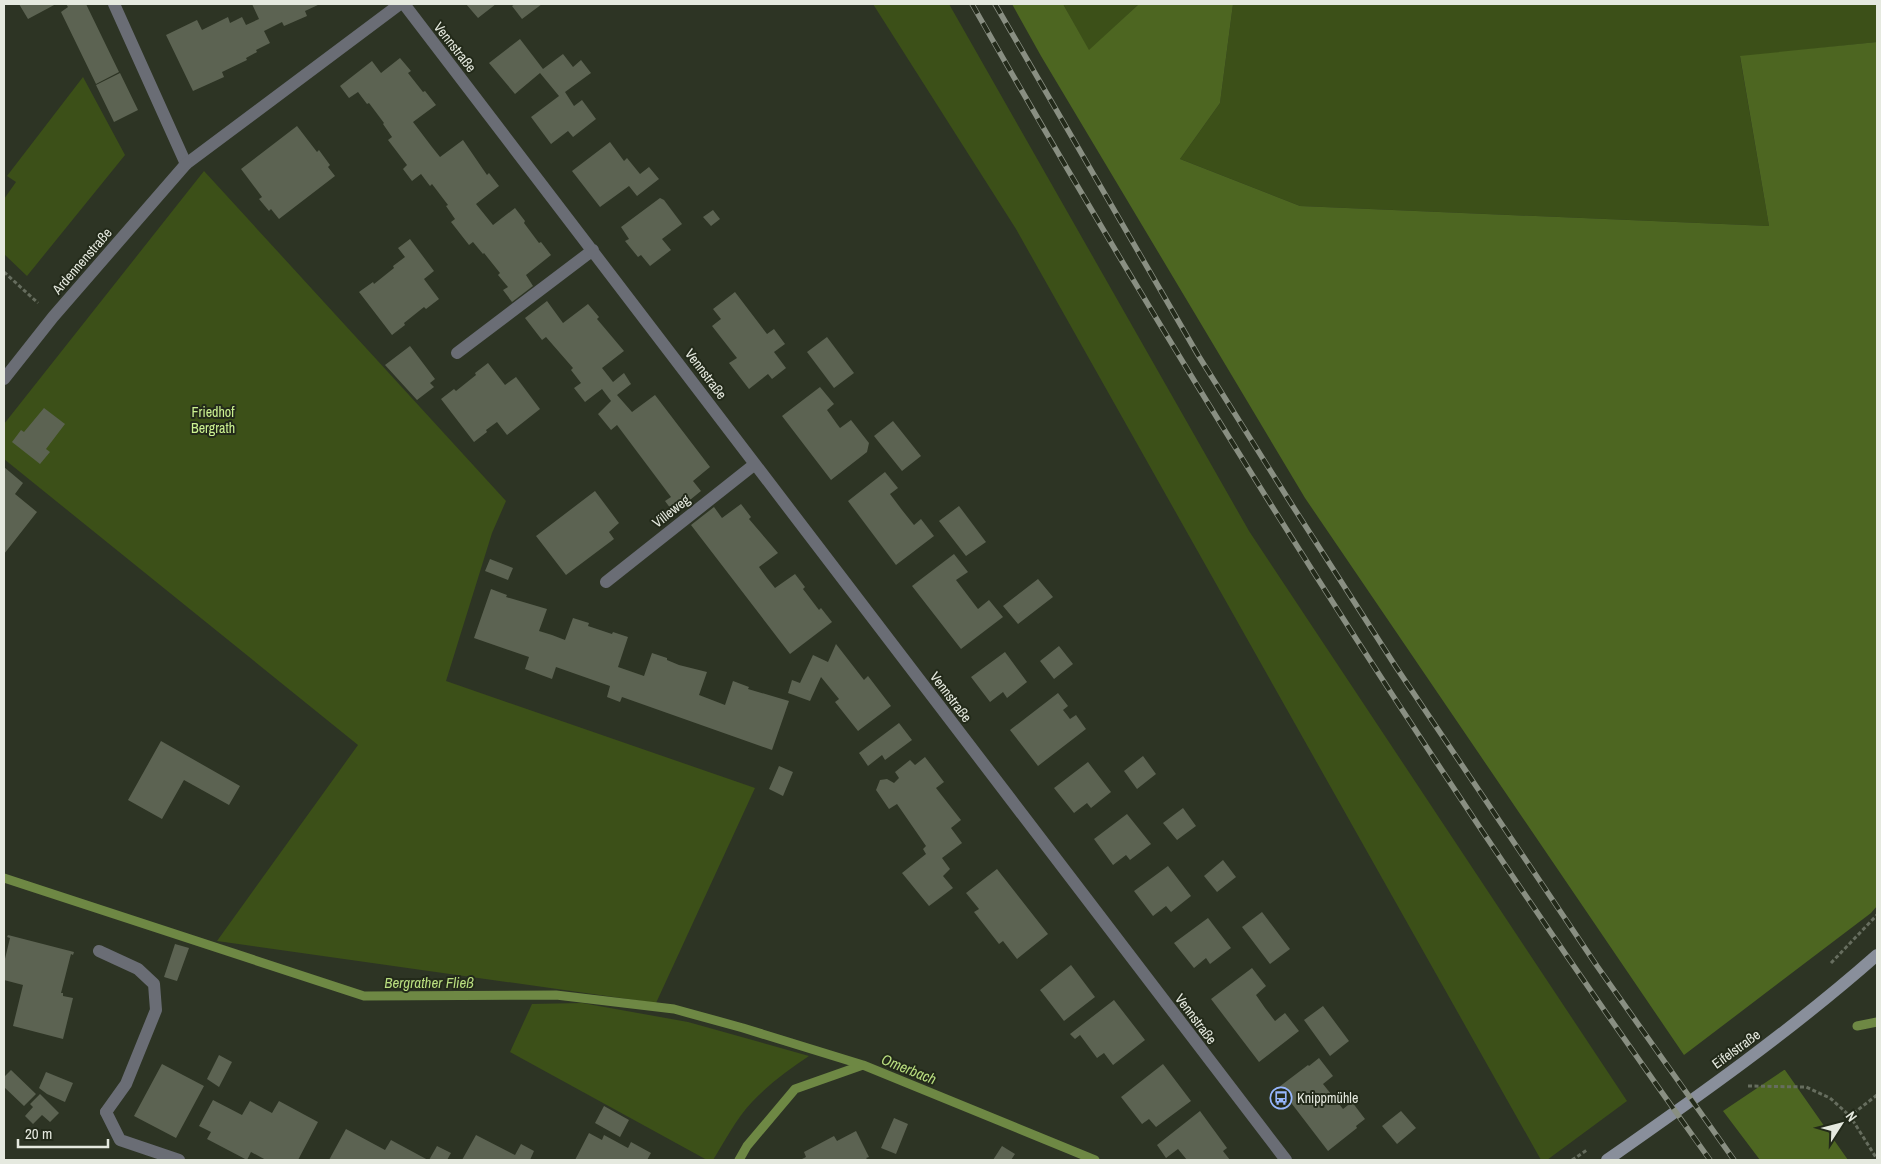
<svg xmlns="http://www.w3.org/2000/svg" width="1881" height="1164" font-family="'Archivo Narrow',sans-serif">
<style>
.green{fill:#3c5018}
.forest{fill:#4d6621}
.lines{fill:none;stroke-linecap:round;stroke-linejoin:round}
.stream{stroke:#6e8844;stroke-width:9}
.building{fill:#5c6352}
.path{stroke:#666d5e;stroke-width:3;stroke-dasharray:4 2.5;stroke-linecap:butt}
.service{stroke:#6a6d75;stroke-width:12}
.minor{stroke:#6a6d75;stroke-width:12}
.secondary{stroke:#898f9b;stroke-width:12}
.rail-casing{stroke:#898f82;stroke-width:5.5}
.rail{stroke:#232a1a;stroke-width:4;stroke-dasharray:11;stroke-linecap:butt}
.labels{text-anchor:middle;dominant-baseline:central;stroke-width:4;stroke-linejoin:round;paint-order:stroke}
.street-label{font-size:14px;fill:#e5e9df;stroke:#232a1a}
.park-label{font-size:14px;fill:#cbf191;stroke:#232a1a}
.poi-label{font-size:14px;fill:#e5e9df;stroke:#232a1a;text-anchor:start}
.water-label{font-size:15px;font-style:italic;fill:#b9de7f;stroke:#232a1a}
</style>
<rect width="100%" height="100%" fill="#2d3424"/>
<path class="green" d="M873,4H949L1249,531L1627,1101L1547,1160H1541L1016,229Z
M1063,4H1139L1089,51Z
M1233,4H1877V42L1740,57L1769,226L1300,206L1180,159L1220,103Z
M83,77L125,155L27,276L4,254V199L16,182L7,176Z
M204,171L506,501L492,533L446,681L755,788L656,1003L217,941L358,745L4,459V424Z
M582,1003L688,1022L809,1056C788,1070 769,1084 752,1102C736,1119 725,1141 713,1160H707L510,1052L532,1004Z"/>
<path class="forest" d="M1012,4H1063L1089,50L1139,4H1233L1220,103L1180,159L1300,206L1769,226L1740,56L1877,42V906L1871,913L1684,1055L1305,498L1041,56Z
M1784,1070H1785L1848,1160H1760L1723,1111Z"/>
<g class="lines">
<path class="stream" d="M4,878L364,996L556,995L674,1009L743,1028L863,1065
M1857,1026L1877,1022
M739,1160L747,1146L795,1089L863,1065L1095,1160"/>
</g>
<path class="building" d="M19,4H56L28,19Z
M66,4H86L119,72L96,84L61,12L68,7Z
M252,4H320L305,11L307,16L284,26L282,22L264,31L270,43L256,50L257,52L246,58L247,60L222,72L224,77L193,91L166,35L197,20L202,30L228,17L230,23L242,17L246,25L259,19Z
M466,4H496L478,18Z
M515,4H542L522,19L512,6Z
M520,39L543,69L563,54L573,67L581,60L591,73L565,92L574,106L582,100L596,119L573,137L568,131L551,144L531,117L559,96L540,73L515,94L489,63Z
M400,58L411,71L408,73L423,92L425,91L436,105L413,122L432,147L440,157L463,140L487,175L489,173L499,186L476,204L493,225L515,208L525,221L524,223L539,243L541,242L551,255L526,275L533,286L512,302L503,290L508,287L498,275L500,273L484,253L483,254L473,242L469,245L451,222L455,219L446,206L448,205L432,184L430,186L421,174L412,181L403,169L407,165L388,140L392,137L383,124L384,123L369,103L367,104L358,92L349,98L340,86L372,61L381,73Z
M120,73L138,110L114,122L96,85Z
M297,126L317,152L319,150L330,165L328,167L335,176L279,219L271,209L269,211L259,199L262,197L241,169Z
M610,142L624,161L627,158L640,174L649,167L659,179L637,196L629,186L600,207L572,171Z
M660,198L664,200L682,224L662,239L671,250L650,266L641,255L638,257L625,241L629,239L621,227Z
M713,210L720,219L711,226L703,217Z
M410,239L434,271L424,279L439,299L426,309L424,307L404,323L405,325L392,335L359,292L373,282L374,284L394,268L393,266L405,257L398,248Z
M735,292L767,334L774,329L785,344L774,352L786,368L772,379L768,374L749,389L729,363L737,358L712,326L721,319L713,309Z
M547,301L563,323L588,304L599,317L597,319L624,351L602,368L613,382L624,373L631,384L617,395L632,412L655,395L710,467L693,481L701,491L674,513L665,501L671,497L617,425L611,430L598,414L611,401L602,389L585,402L574,388L581,383L571,370L573,368L546,337L542,340L525,318Z
M827,337L854,373L834,388L807,352Z
M410,346L435,379L430,383L434,387L417,400L385,365Z
M488,363L505,385L516,377L540,409L507,435L497,422L486,430L487,432L474,442L441,399L454,389L456,391L476,375L475,373Z
M820,387L834,404L827,410L837,424L840,428L851,420L869,443L867,452L831,480L782,416Z
M44,408L65,424L46,449L50,452L40,464L12,442L21,430L24,432Z
M893,421L921,456L902,471L874,436Z
M4,467L23,483L15,494L37,512L4,554Z
M885,472L898,488L890,494L902,510L914,525L921,519L934,536L896,565L848,501Z
M595,491L619,523L609,532L614,539L566,575L536,536Z
M741,504L751,517L749,519L778,553L759,567L767,578L775,588L795,574L805,587L803,589L819,610L821,608L832,622L790,654L691,525L714,507L722,518Z
M959,506L986,542L966,556L939,521Z
M954,554L968,572L956,580L978,609L989,600L1003,617L961,649L912,586Z
M490,559L513,568L508,580L485,571Z
M1038,579L1053,597L1018,624L1003,606Z
M491,589L507,595L506,597L547,609L539,631L552,635L565,640L573,618L589,623L588,626L612,634L613,632L628,637L618,667L644,676L652,653L667,658V660L679,665L707,672L699,695L725,705L733,681L749,687L748,689L789,701L772,750L622,697L620,702L607,697L610,686L556,667L552,679L525,669L529,657L474,638Z
M836,644L864,680L868,676L891,706L858,731L835,702L839,699L821,677L810,701L788,693L792,680L800,683L813,655L828,662Z
M1059,646L1073,664L1054,679L1040,661Z
M1005,652L1027,682L1007,698L1003,692L990,702L971,677Z
M1058,693L1068,706L1063,710L1067,715L1070,719L1076,715L1086,729L1038,766L1010,730Z
M899,723L912,740L885,760L882,755L868,766L859,753Z
M161,741L240,786L229,805L184,780L162,819L128,800Z
M1143,756L1156,774L1137,789L1124,771Z
M925,757L944,782L936,788L961,820L951,828L962,843L942,858L950,869L943,876L953,888L929,906L902,873L926,854L923,849L926,846L897,804L889,809L876,790L880,780L887,779L894,783L899,778L895,772L910,760L915,765Z
M1088,762L1111,792L1091,808L1087,803L1074,813L1054,788Z
M779,766L793,772L783,796L769,789Z
M1183,808L1196,826L1177,840L1163,823Z
M1127,814L1151,844L1130,860L1126,855L1113,865L1094,839Z
M1223,860L1236,877L1217,892L1204,876Z
M1168,866L1191,896L1171,912L1166,906L1153,916L1134,891Z
M997,869L1048,934L1017,959L1003,941L999,944L974,912L979,909L966,893Z
M1262,912L1290,949L1270,964L1242,927Z
M1208,918L1231,948L1210,964L1206,958L1194,968L1174,943Z
M8,935L74,952L73,955L71,954L61,993H63V996L73,998L63,1039L13,1026L23,985L4,980V963L10,938L7,937Z
M175,944L189,948L177,981L164,977Z
M1071,965L1095,997L1064,1021L1040,990Z
M1252,968L1266,986L1256,995L1265,1008L1275,1021L1285,1013L1299,1031L1259,1062L1211,999Z
M1114,1000L1145,1040L1113,1065L1104,1053L1097,1058L1080,1035L1075,1039L1070,1034Z
M1323,1006L1349,1041L1330,1056L1304,1020Z
M219,1055L232,1062L219,1087L207,1079Z
M1319,1058L1333,1076L1323,1084L1343,1109L1352,1102L1365,1119L1356,1126L1357,1128L1328,1151L1279,1087L1308,1065L1309,1066Z
M162,1064L204,1086L176,1138L134,1116Z
M1163,1064L1191,1101L1156,1127L1149,1119L1142,1124L1121,1097Z
M11,1070L36,1094L24,1106L4,1087V1077Z
M46,1072L73,1083L65,1102L47,1094L39,1088Z
M40,1094L59,1113L50,1122L42,1115L33,1124L25,1116L33,1107L39,1113L30,1104Z
M213,1100L242,1115L250,1101L272,1113L279,1101L318,1122L298,1160H266L251,1152L247,1160L207,1139L211,1132L199,1126Z
M604,1106L629,1120L620,1137L595,1123Z
M1200,1111L1227,1148L1223,1151L1230,1160H1187L1178,1149L1166,1158L1157,1145Z
M1401,1111L1416,1128L1397,1144L1382,1126Z
M894,1118L908,1124L896,1154L881,1148Z
M346,1129L385,1150L391,1140L428,1160H329Z
M856,1131L869,1157L866,1158L868,1160H800L806,1157L804,1152L834,1136L837,1141Z
M589,1133L602,1140L604,1135L628,1148L631,1142L651,1153L647,1160H575Z
M476,1135L515,1155L521,1144L534,1151L530,1160H462Z
M437,1146L451,1153L447,1160H429Z
M1002,1146L1015,1154L1011,1160H993Z"/>
<g class="lines">
<path class="path" d="M4,272L38,303
M1831,963L1877,915
M1748,1086L1806,1087L1830,1098L1850,1116
M1877,1095L1850,1116L1877,1159
M1572,1160L1587,1150"/>
<path class="service" d="M114,4L186,164
M99,951L138,969L154,984L156,1010L126,1084L106,1112"/>
<path class="minor" d="M404,4L1286,1160
M457,353L593,250
M4,379L53,317L186,164L400,4
M606,582L755,464
M106,1112L120,1140L179,1160"/>
<path class="secondary" d="M1607,1160C1700,1095 1792,1030 1877,955"/>
<g class="rail-casing">
<path id="rail" d="M972,4C1198,401 1444,789 1710,1160
M995,4L1198,355L1292,505L1396,667L1597,966L1734,1160"/>
</g>
<use href="#rail" class="rail"/>
</g>
<defs>
<g id="bus-ring" transform="scale(1.125)"><circle r="9.5" fill="#232a1a" stroke="#96b6fd" stroke-width="1.5"/><path d="M-5-6H5V4H4V6H2V4H-2V6H-4V4H-5ZM-3.5-4V0h7V-4ZM-3.5 1.2v1.5H-2V1.2ZM2 1.2v1.5H3.5V1.2Z" fill="#96b6fd"/></g>
</defs>
<g fill-rule="evenodd">
<use href="#bus-ring" x="1281" y="1098"/>
</g>
<g class="labels">
<g class="street-label">
<text transform="translate(455 47) rotate(52)">Vennstraße</text>
<text transform="translate(82 261) rotate(-49)">Ardennenstraße</text>
<text transform="translate(706 374) rotate(53)">Vennstraße</text>
<text transform="translate(671 511) rotate(-38)">Villeweg</text>
<text transform="translate(951 697) rotate(53)">Vennstraße</text>
<text transform="translate(1196 1019) rotate(53)">Vennstraße</text>
<text transform="translate(1736 1049) rotate(-36)">Eifelstraße</text>
</g>
<g class="park-label">
<text x="213" y="412">Friedhof<tspan x="213" dy="16">Bergrath</tspan></text>
</g>
<g class="poi-label">
<text x="1297" y="1098">Knippmühle</text>
</g>
<g class="water-label">
<text x="429" y="982">Bergrather Fließ</text>
<text transform="translate(909 1069) rotate(22)">Omerbach</text>
</g>
</g>
<rect width="1881" height="1164" fill="none" stroke="#e5e9df" stroke-width="10"/>
<g transform="translate(1841 1124) rotate(54)" stroke="#232a1a" stroke-width="4" paint-order="stroke">
<path d="M0-4L9 19L0 12L-9 19Z" fill="#e5e9df"/>
<text y="-8" font-size="14" font-weight="bold" text-anchor="middle" fill="#e5e9df">N</text>
</g>
<path d="M18 1139v8h90v-8" fill="none" stroke="#e5e9df" stroke-width="2.5"/>
<text x="25" y="1139" font-size="15" fill="#e5e9df" stroke="#232a1a" stroke-width="4" paint-order="stroke">20 m</text>
</svg>
